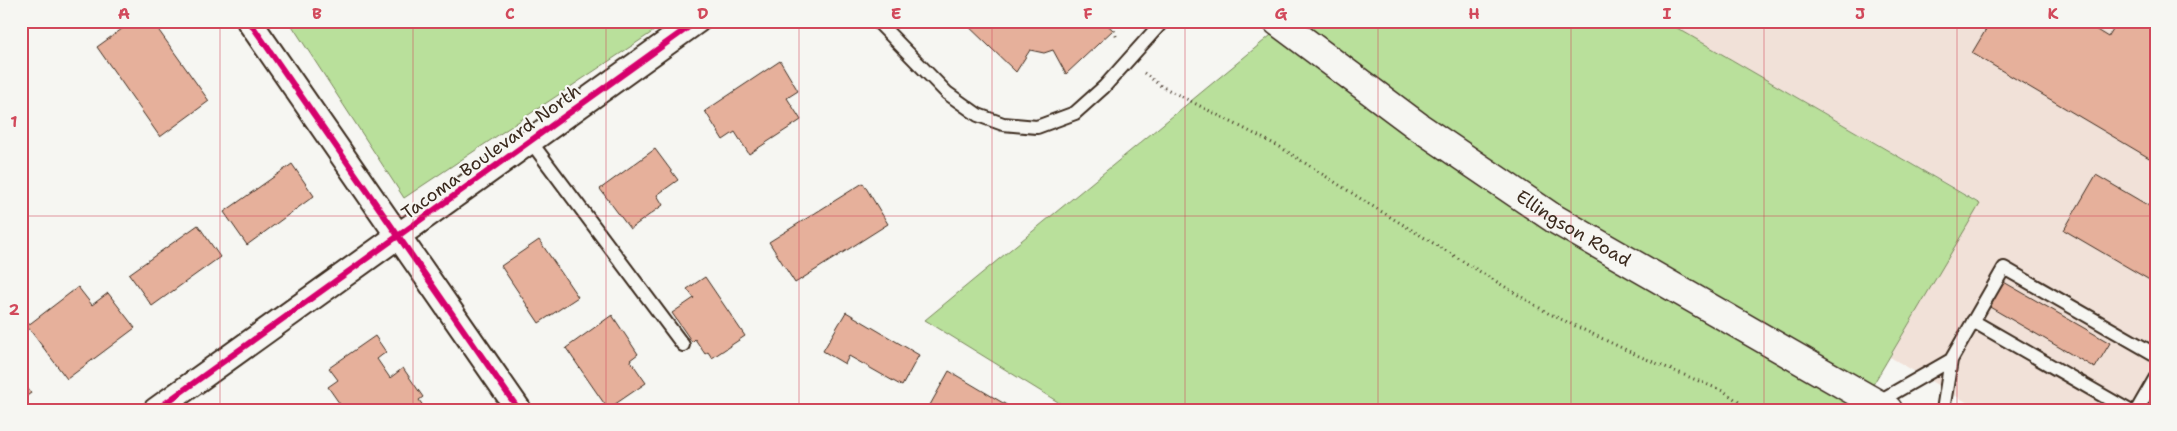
<svg xmlns="http://www.w3.org/2000/svg" width="2177" height="431" font-family="'Shantell Sans',sans-serif">
<style>
.built{fill:#f1e1d8}
.green{fill:#b9e09b;stroke:#7a855c}
.building{fill:#e6b09b;stroke:#3b2a1e}
.lines{fill:none;stroke-linecap:round;stroke-linejoin:round}
.lane-casing{stroke:#3b2a1e;stroke-width:16}
.street-casing{stroke:#3b2a1e;stroke-width:28}
.secondary-casing{stroke:#3b2a1e;stroke-width:31}
.path{stroke:#3b2a1e;stroke-width:3;stroke-dasharray:1 4;stroke-linecap:butt}
.lane{stroke:#f6f6f2;stroke-width:12}
.street{stroke:#f6f6f2;stroke-width:24}
.secondary{stroke:#f6f6f2;stroke-width:28}
.cycleway-casing{stroke:#f6f6f2;stroke-width:9}
.cycleway{stroke:#d6006c;stroke-width:6}
.grid{fill:none;stroke:#d1495b;stroke-width:1;stroke-opacity:0.55}
.labels{text-anchor:middle;dominant-baseline:central;stroke-width:4.5;stroke-linejoin:round;paint-order:stroke}
.street-label{font-size:18px;fill:#3b2a1e;stroke:#f6f6f2}
.neatline{fill:none;stroke:#d1495b;stroke-width:2}
.grid-label{font-size:16px;text-anchor:middle;font-weight:bold;fill:#d1495b}
</style>
<rect width="100%" height="100%" fill="#f6f6f2"/>
<filter id="ink" filterUnits="userSpaceOnUse"><feTurbulence type="fractalNoise" baseFrequency=".02" numOctaves="2"/><feDisplacementMap in="SourceGraphic" scale="10" xChannelSelector="R" yChannelSelector="G"/><feConvolveMatrix kernelMatrix="1 2 1 2 8 2 1 2 1" color-interpolation-filters="sRGB"/></filter>
<g filter="url(#ink)">
<path class="built" d="M1665,21H2156V410H1980L1890,357L1980,203Z"/>
<path class="green" d="M289,21H669L404,198Z
M1277,21H1665L1980,204L1858,410H1071L925,320L1282,26Z"/>
<path class="building" d="M133,21H152L209,101L160,137L97,47Z
M963,21H1103L1113,30L1066,74L1053,50L1044,53L1030,50L1016,72Z
M1991,21H2082L2108,37L2118,21H2156V162L1972,53Z
M780,61L798,91L787,98L801,120L749,154L735,132L723,140L705,111Z
M655,149L678,180L657,195L663,205L630,229L600,189Z
M292,164L314,196L247,245L224,212Z
M2096,175L2156,210V277L2153,282L2064,230Z
M863,183L888,224L795,283L769,242Z
M198,225L220,257L152,306L129,274Z
M539,240L578,297L539,323L501,266Z
M705,277L745,336L712,358L708,352L705,354L695,339L692,342L672,313L694,298L687,289Z
M2002,281L2110,343L2095,368L1988,306Z
M78,287L92,305L108,293L135,328L67,379L27,326Z
M846,312L919,355L902,386L849,356L845,364L823,351Z
M612,315L638,354L630,360L646,383L608,409L566,348Z
M375,336L386,352L377,359L390,378L403,368L423,397L419,400L426,410L357,408L344,410L328,387L338,380L329,368Z
M949,371L1015,410H939L930,405Z
M21,380L31,393L21,400Z"/>
<g class="lines">
<g class="lane-casing">
<path id="lane" d="M877,21L947,93L978,115L1003,124L1037,127L1075,113L1104,87L1163,21
M531,142L683,345
M1973,321L2128,410
M1876,403L1951,360
M1943,410L1951,360L2004,268L2156,355
M2137,410L2156,377"/>
</g>
<g class="street-casing">
<path id="street" d="M249,21L519,410
M156,410L697,21"/>
</g>
<g class="secondary-casing">
<g id="secondary">
<path id="s1" d="M1277,21L1419,127L1553,218L1888,410"/>
</g>
</g>
<path class="path" d="M1111,21L1117,39
M1144,73L1161,86L1280,147L1369,204L1548,313L1639,356L1725,392L1750,410"/>
<use href="#lane" class="lane"/>
<use href="#street" class="street"/>
<use href="#secondary" class="secondary"/>
<g class="cycleway-casing">
<path id="cycleway" d="M249,21L519,410
M156,410L697,21"/>
</g>
<use href="#cycleway" class="cycleway"/>
</g>
</g>
<path class="grid" d="M220,21V410M413,21V410M606,21V410M799,21V410M992,21V410M1185,21V410M1378,21V410M1571,21V410M1764,21V410M1957,21V410M21,216H2156"/>
<g class="labels">
<g class="street-label">
<text transform="translate(491 152) rotate(-36)">Tacoma Boulevard North</text>
<text stroke="none"><textPath href="#s1" startOffset="362">Ellingson Road</textPath></text>
</g>
</g>
<rect width="2177" height="431" fill="none" stroke="#f6f6f2" stroke-width="55"/>
<rect x="28" y="28" width="2122" height="376" class="neatline"/>
<g class="grid-label">
<text x="124" y="19">A</text>
<text x="317" y="19">B</text>
<text x="510" y="19">C</text>
<text x="703" y="19">D</text>
<text x="896" y="19">E</text>
<text x="1088" y="19">F</text>
<text x="1281" y="19">G</text>
<text x="1474" y="19">H</text>
<text x="1667" y="19">I</text>
<text x="1860" y="19">J</text>
<text x="2053" y="19">K</text>
<text x="14" y="127">1</text>
<text x="14" y="315">2</text>
</g>
</svg>
